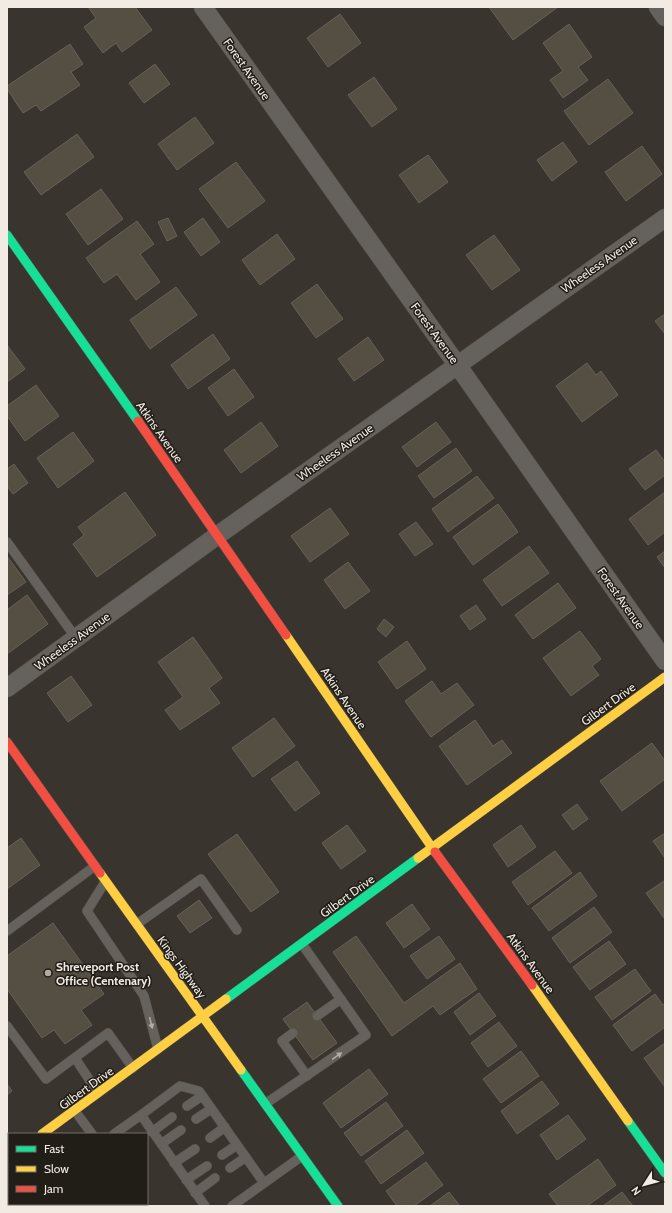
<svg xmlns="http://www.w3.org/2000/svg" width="672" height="1213" font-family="Cabin,sans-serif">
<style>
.building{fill:#554e43;stroke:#66615b}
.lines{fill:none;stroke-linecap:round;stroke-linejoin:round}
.lane-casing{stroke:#56514b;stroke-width:10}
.street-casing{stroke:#56514b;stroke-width:19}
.fast-casing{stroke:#56514b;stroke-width:10}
.slow-casing{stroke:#56514b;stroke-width:10}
.jam-casing{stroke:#56514b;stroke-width:10}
.lane{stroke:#65615c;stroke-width:9}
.street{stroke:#65615c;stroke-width:18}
.fast{stroke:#16e098;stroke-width:9}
.slow{stroke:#ffcf43;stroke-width:9}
.jam{stroke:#f24e42;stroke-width:9}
.oneway{fill:#b2ada6}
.poi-dot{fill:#b1aba3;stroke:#211d17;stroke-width:1.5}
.labels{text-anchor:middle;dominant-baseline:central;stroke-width:3;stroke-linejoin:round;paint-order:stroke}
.street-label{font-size:12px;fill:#f1ebe3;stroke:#211d17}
.poi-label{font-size:12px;font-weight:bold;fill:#f1ebe3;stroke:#211d17;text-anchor:start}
</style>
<rect width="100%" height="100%" fill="#39342d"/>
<path class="building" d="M88,7H135L152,30L122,52L116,43L103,53L84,27L96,18Z
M489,7H558L513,40Z
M340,14L361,43L328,67L307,38Z
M569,24L592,57L578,67L588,80L563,98L550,80L563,71L543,43Z
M70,44L83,64L71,72L80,85L41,111L36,105L23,113L7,89V86Z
M155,64L170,84L144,103L129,83Z
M374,77L397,109L372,127L348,95Z
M608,79L633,113L589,145L564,111Z
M195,117L214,143L177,170L158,144Z
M77,134L94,157L41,195L24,172Z
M563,142L577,162L552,181L537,160Z
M642,146L662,174L626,201L605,172Z
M428,155L448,182L419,203L399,175Z
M236,162L265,201L228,228L199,189Z
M101,189L123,219L88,245L66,214Z
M168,218L177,236L167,241L158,222Z
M203,218L220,242L201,256L184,232Z
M137,221L154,244L140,254L160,282L136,300L117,274L104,283L86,258Z
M277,234L295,259L260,285L242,260Z
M494,235L520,270L492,290L466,255Z
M317,284L343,319L316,338L291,303Z
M176,287L197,315L150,349L130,320Z
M665,314V334L655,321Z
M213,334L230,359L188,389L171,365Z
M368,337L384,360L354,381L338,359Z
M7,345L25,369L7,382Z
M587,363L596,375L601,371L618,395L582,422L556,386Z
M234,369L254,397L228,416L208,388Z
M36,385L59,416L25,441L7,416V406Z
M261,422L278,446L241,473L224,450Z
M436,422L451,442L417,467L402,447Z
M73,432L94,461L58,488L37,458Z
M456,448L472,471L434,498L418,476Z
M656,450L665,462V475L645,490L629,469Z
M14,464L28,483L13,494L7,486V469Z
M477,476L494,498L448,532L432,509Z
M125,492L156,535L97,577L73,544L84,535L78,527Z
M665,492V532L648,545L629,519Z
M498,504L518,532L473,565L453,537Z
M330,508L349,534L310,562L291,536Z
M416,522L433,544L415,556L399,534Z
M529,546L549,573L502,606L483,580Z
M665,551V568L657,557Z
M7,556L26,582L7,595Z
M348,562L370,591L345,609L324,580Z
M558,583L576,608L533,639L515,615Z
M27,595L48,624L7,654V610Z
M476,605L486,619L470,630L460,616Z
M384,619L394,627L386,637L377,629Z
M580,631L601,659L592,666L599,675L571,696L543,658Z
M193,637L222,678L209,688L220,703L180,730L165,710L183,697L158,662Z
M407,641L426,669L397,689L378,662Z
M71,676L92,705L68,722L47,693Z
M432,681L441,694L457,683L474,705L431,737L405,701Z
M274,718L295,746L253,777L232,748Z
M475,720L493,746L502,740L512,753L467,785L439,746Z
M652,743L665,761V779L622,811L600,781Z
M297,761L320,793L295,811L271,779Z
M577,804L588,819L573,830L562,815Z
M347,825L366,851L341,869L322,843Z
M521,825L536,847L508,867L493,845Z
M665,833V858L653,841Z
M237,834L279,892L251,912L208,854Z
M21,838L40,865L7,889V848Z
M555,851L572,873L528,905L512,882Z
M580,872L597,896L549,931L532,908Z
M664,881L665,883L664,918L646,893Z
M199,900L212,918L190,933L177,916Z
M412,904L430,929L404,948L386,923Z
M594,907L612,932L570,963L552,938Z
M53,923L104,994L81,1010L92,1025L65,1044L54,1030L42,1038L7,989V956Z
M356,936L404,1003L460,963L477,989L440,1015L433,1006L392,1036L333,952Z
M439,936L455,959L427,979L410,956Z
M609,941L626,964L590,990L573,967Z
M635,969L651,991L612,1020L595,997Z
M479,993L496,1016L470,1035L454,1012Z
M655,994L663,1005L665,1004V1027L632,1051L613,1025Z
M307,1002L337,1043L313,1060L283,1019Z
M499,1022L517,1046L488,1067L471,1043Z
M665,1043V1087L644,1058Z
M521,1051L539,1076L501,1103L483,1079Z
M369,1069L388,1094L341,1128L323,1103Z
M542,1081L559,1104L517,1134L501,1111Z
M7,1084L12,1091L7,1095Z
M386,1102L403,1126L361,1156L344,1133Z
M568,1115L586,1139L557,1160L540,1135Z
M407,1130L424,1153L381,1184L365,1161Z
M598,1159L616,1185L587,1206H558L549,1194Z
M426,1162L443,1185L414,1206H397L386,1191Z
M449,1192L460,1206H430Z
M622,1192L633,1206H603Z
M14,1204H25L27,1206H12Z"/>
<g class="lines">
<g class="lane-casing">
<path id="lane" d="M7,542L76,638
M105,882L87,911L144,996L158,1049
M137,924L201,879L237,930
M7,931L95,866
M317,1016L341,999
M7,1026L46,1079L108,1033L133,1068
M293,1033L282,1041L307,1076
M75,1058L98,1093
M265,1104L366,1035L302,944
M187,1106L202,1096
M75,1111L92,1134
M141,1115L180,1086L199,1091L264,1183
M196,1119L211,1109
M152,1132L172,1117
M114,1134L141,1115L205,1206
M210,1138L225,1127
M161,1144L181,1130
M222,1155L237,1145
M174,1163L195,1149
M230,1168L246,1157
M186,1180L207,1166
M195,1193L215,1178
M232,1206L302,1156"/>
</g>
<g class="street-casing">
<path id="street" d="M203,7L458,366L665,661
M658,7L665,17
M7,688L218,535L665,218"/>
</g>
<g class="fast-casing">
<path id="fast" d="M7,235L138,421
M226,999L418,858
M241,1070L338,1206
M628,1121L665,1173
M7,1159L9,1158"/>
</g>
<g class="slow-casing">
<path id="slow" d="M286,635L435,852
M418,858L665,677
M100,873L241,1070
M532,985L628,1121
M42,1134L226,999"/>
</g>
<g class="jam-casing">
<path id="jam" d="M138,421L286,635
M7,742L100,873
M435,852L532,985"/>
</g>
<use href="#lane" class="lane"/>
<use href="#street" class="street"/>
<use href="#fast" class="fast"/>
<use href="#slow" class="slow"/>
<use href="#jam" class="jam"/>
</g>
<defs><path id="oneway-solid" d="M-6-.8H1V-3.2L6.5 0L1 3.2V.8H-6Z"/></defs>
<g class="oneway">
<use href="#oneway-solid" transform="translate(151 1023) rotate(76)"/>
<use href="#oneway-solid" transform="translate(337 1056) rotate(-35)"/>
</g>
<circle class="poi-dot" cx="48" cy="973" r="4"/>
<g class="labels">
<g class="street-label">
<text transform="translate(247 69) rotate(55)">Forest Avenue</text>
<text transform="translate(599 264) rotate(-35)">Wheeless Avenue</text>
<text transform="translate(435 333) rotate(54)">Forest Avenue</text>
<text transform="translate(160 432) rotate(55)">Atkins Avenue</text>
<text transform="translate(335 452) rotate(-35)">Wheeless Avenue</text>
<text transform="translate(621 598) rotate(55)">Forest Avenue</text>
<text transform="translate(72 641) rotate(-36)">Wheeless Avenue</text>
<text transform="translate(344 698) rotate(56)">Atkins Avenue</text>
<text transform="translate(608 704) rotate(-36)">Gilbert Drive</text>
<text transform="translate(347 896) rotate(-36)">Gilbert Drive</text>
<text transform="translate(531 963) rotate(54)">Atkins Avenue</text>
<text transform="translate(182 967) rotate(54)">Kings Highway</text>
<text transform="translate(86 1088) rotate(-36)">Gilbert Drive</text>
</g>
<g class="poi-label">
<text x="56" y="966">Shreveport Post<tspan x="56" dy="14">Office (Centenary)</tspan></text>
</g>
</g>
<rect width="672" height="1213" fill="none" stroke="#f1ebe3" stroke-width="16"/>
<rect x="8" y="1133" width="140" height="72" fill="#211d17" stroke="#746f69"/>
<rect x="16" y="1146" width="20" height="6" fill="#16e098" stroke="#746f69"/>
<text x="44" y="1153" font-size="12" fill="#f1ebe3">Fast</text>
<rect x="16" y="1166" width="20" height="6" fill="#ffcf43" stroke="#746f69"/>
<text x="44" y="1173" font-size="12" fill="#f1ebe3">Slow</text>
<rect x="16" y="1186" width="20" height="6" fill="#f24e42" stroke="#746f69"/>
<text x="44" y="1193" font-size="12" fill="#f1ebe3">Jam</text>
<g transform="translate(644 1185) rotate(234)" stroke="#211d17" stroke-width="3" paint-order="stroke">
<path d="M0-3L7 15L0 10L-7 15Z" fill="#f1ebe3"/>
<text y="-6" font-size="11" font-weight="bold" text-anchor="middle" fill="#f1ebe3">N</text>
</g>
</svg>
